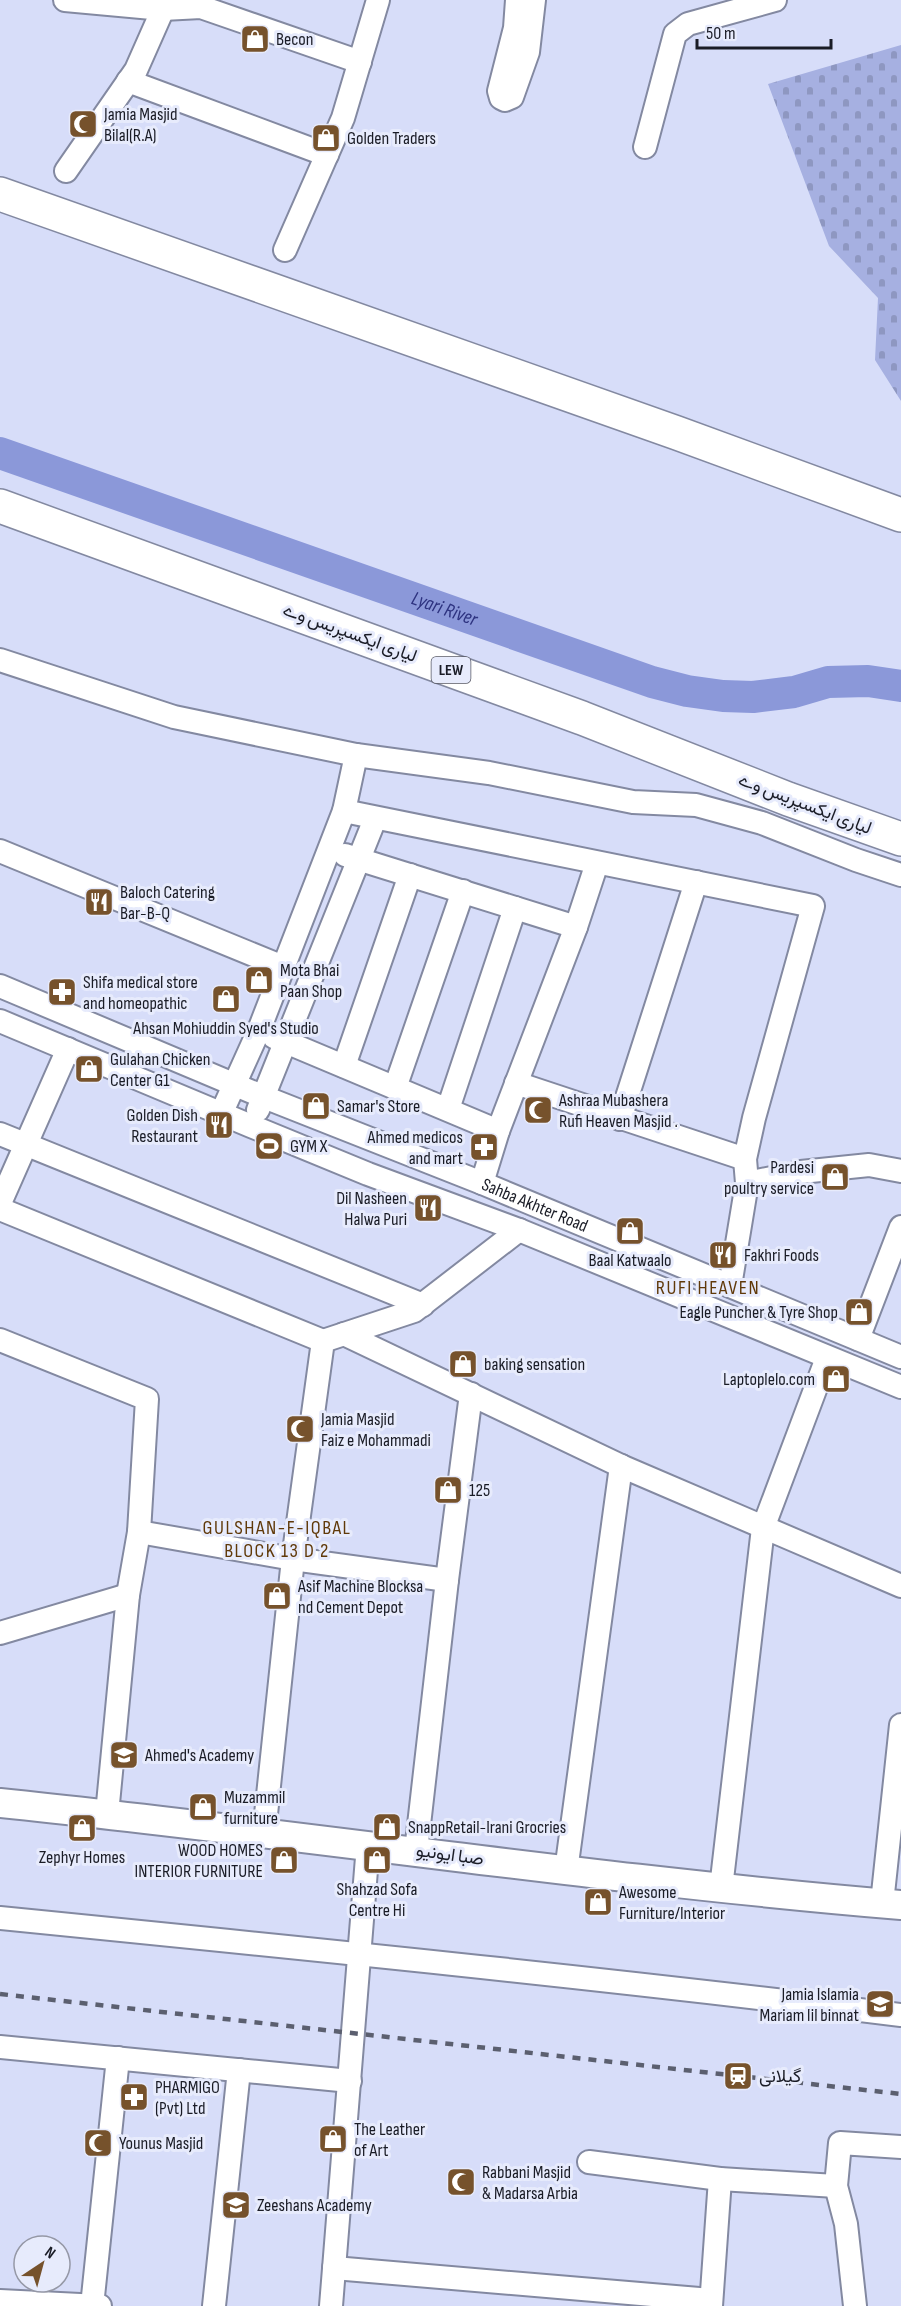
<svg xmlns="http://www.w3.org/2000/svg" width="901" height="2306" font-family="'Sofia Sans Condensed',Vazirmatn,sans-serif">
<style>
.cemetery{fill:url(#cemetery-stones)}
.lines{fill:none;stroke-linecap:round;stroke-linejoin:round}
.river{stroke:#8b98d9;stroke-width:32}
.minor-casing{stroke:#8389a1;stroke-width:26}
.major-casing{stroke:#8389a1;stroke-width:32}
.highway-casing{stroke:#8389a1;stroke-width:36}
.minor{stroke:#fff;stroke-width:22}
.major{stroke:#fff;stroke-width:28}
.highway{stroke:#fff;stroke-width:33}
.rail{stroke:#5b5f6f;stroke-width:4.5;stroke-dasharray:8 8;stroke-linecap:butt}
.labels{text-anchor:middle;dominant-baseline:central;stroke-width:6;stroke-linejoin:round;paint-order:stroke}
.shield{fill:#e7ebfc;stroke:#585a66;stroke-width:1.5}
.shield-label{font-size:16px;font-weight:bold;fill:#1a1c26}
.poi-label{font-size:18px;fill:#1a1c26;stroke:#e7ebfc;text-anchor:start}
.street-label{font-size:18px;fill:#1a1c26;stroke:#e7ebfc}
.water-label{font-size:20px;font-style:italic;fill:#2e3380;stroke:#e7ebfc}
.neighbourhood-label{font-size:20px;letter-spacing:1.5px;fill:#603909;stroke:#e7ebfc}
</style>
<defs>
<pattern id="cemetery-stones" width="16" height="16" patternUnits="userSpaceOnUse" patternTransform="scale(1.5)"><rect width="16" height="16" fill="#a6b0e1"/><path d="M2 7V4a2 2 0 0 1 4 0v3zM10 15v-3a2 2 0 0 1 4 0v3z" fill="#8e97c1"/></pattern>
</defs>
<rect width="100%" height="100%" fill="#d7ddf9"/>
<path class="cemetery" d="M901,45V401L875,360L878,298L829,246L768,84Z"/>
<g class="lines">
<path class="river" id="s1" d="M0,453L652,682L687,691L723,696L753,697L794,692L828,682L868,681L901,686"/>
<g class="minor-casing">
<g id="minor">
<path d="M65,0L163,9L201,7L360,62"/>
<path d="M517,0L515,28L499,91L501,98L505,100L512,97L528,52L534,0"/>
<path d="M128,81L327,155"/>
<path d="M645,147L675,34L688,24L775,0"/>
<path d="M66,171L136,70L163,9"/>
<path d="M285,250L343,118L378,0"/>
<path d="M0,660L174,717L356,755L489,773L633,802L696,805L762,823L856,860L901,875"/>
<path d="M344,811L813,906L754,1118L745,1159L747,1183L730,1286"/>
<path d="M0,851L283,967"/>
<path d="M345,855L576,927"/>
<path id="s2" d="M0,986L264,1097L482,1183L901,1357"/>
<path d="M0,1021L251,1126L368,1174L519,1230L901,1387"/>
<path d="M274,1037L498,1131L482,1183"/>
<path d="M344,1066L410,875"/>
<path d="M516,1083L745,1159"/>
<path d="M395,1088L463,891"/>
<path d="M448,1109L515,908"/>
<path d="M258,1110L375,819"/>
<path d="M221,1114L259,1030L344,811L356,755"/>
<path d="M620,1119L696,882"/>
<path d="M498,1131L576,927L597,863"/>
<path d="M0,1134L423,1305"/>
<path d="M747,1183L801,1172L869,1165L901,1171"/>
<path d="M0,1203L68,1049"/>
<path d="M0,1209L323,1341"/>
<path d="M344,1334L621,1466L901,1586"/>
<path d="M858,1339L901,1227"/>
<path d="M0,1340L147,1399L139,1532L128,1595L107,1814"/>
<path d="M139,1532L293,1559L447,1580"/>
<path d="M0,1633L128,1595"/>
<path d="M264,1833L293,1559L323,1341L414,1311L519,1230"/>
<path d="M416,1851L447,1580L471,1394"/>
<path d="M566,1871L621,1466"/>
<path d="M721,1888L763,1528L827,1358"/>
<path d="M882,1903L901,1725"/>
<path d="M0,1918C301,1948 601,1978 901,2015"/>
<path d="M0,2047L350,2081"/>
<path d="M589,2162L720,2179L836,2186"/>
<path d="M334,2268L711,2300"/>
<path d="M0,2301L100,2306"/>
<path d="M92,2306L118,2058"/>
<path d="M214,2306L239,2070"/>
<path d="M331,2306L368,1845"/>
<path d="M711,2306L720,2179"/>
<path d="M855,2306L846,2224L836,2186L840,2143L901,2147"/>
</g>
</g>
<g class="major-casing">
<path id="major" d="M0,1803C301,1834 600,1880 901,1905"/>
</g>
<g class="highway-casing">
<path id="highway" d="M0,194L677,433L901,515
M0,506L582,718L788,799L901,839"/>
</g>
<use href="#minor" class="minor"/>
<use href="#major" class="major"/>
<use href="#highway" class="highway"/>
<path class="rail" d="M0,1994L901,2094"/>
</g>
<defs>
<g id="shop-square" transform="scale(1.5)"><rect x="-9" y="-9" width="18" height="18" rx="4" fill="#76522c" stroke="#e7ebfc"/><path d="M-5-2.5h2.3a2.7 3.5 0 0 1 5.4 0H5L5.5 6h-11ZM-1.5-2.5h3a1.5 2.3 0 0 0-3 0Z" fill="#fff"/></g>
<g id="mosque-square" transform="scale(1.5)"><rect x="-9" y="-9" width="18" height="18" rx="4" fill="#76522c" stroke="#e7ebfc"/><path d="M3.5-4.9A6 6 0 1 0 3.5 4.9A5 5 0 1 1 3.5-4.9Z" fill="#fff"/></g>
<g id="restaurant-square" transform="scale(1.5)"><rect x="-9" y="-9" width="18" height="18" rx="4" fill="#76522c" stroke="#e7ebfc"/><path d="M-5-6h1v4h1v-4h1v4h1v-4h1v5L-1.5 .5V6h-2V.5L-5-1ZM5-6V6H3V1.5H1.5Q1.5-4 5-6Z" fill="#fff"/></g>
<g id="pharmacy-square" transform="scale(1.5)"><rect x="-9" y="-9" width="18" height="18" rx="4" fill="#76522c" stroke="#e7ebfc"/><path d="M-2-6h4v4h4v4h-4v4h-4v-4h-4v-4h4Z" fill="#fff"/></g>
<g id="stadium-square" transform="scale(1.5)"><rect x="-9" y="-9" width="18" height="18" rx="4" fill="#76522c" stroke="#e7ebfc"/><path d="M0-5a6.5 5 0 1 0 0 10a6.5 5 0 1 0 0-10ZM-3.5-1.8h7v3.6h-7Z" fill="#fff"/></g>
<g id="school-square" transform="scale(1.5)"><rect x="-9" y="-9" width="18" height="18" rx="4" fill="#76522c" stroke="#e7ebfc"/><path d="M0-5L7-2L0 1L-7-2ZM-4 1L0 2.5L4 1V4Q0 6-4 4Z" fill="#fff"/></g>
<g id="station-square" transform="scale(1.5)"><rect x="-9" y="-9" width="18" height="18" rx="4" fill="#76522c" stroke="#e7ebfc"/><path d="M-3-6H3Q5-6 5-4V2Q5 4 3 4L4.5 6H3L1.5 4h-3L-3 6H-4.5L-3 4Q-5 4-5 2V-4Q-5-6-3-6ZM-3.5-4v3h7v-3ZM-3.5 1v1.5H-2V1ZM2 1v1.5H3.5V1Z" fill="#fff"/></g>
</defs>
<g fill-rule="evenodd">
<use href="#shop-square" x="255" y="39"/>
<use href="#mosque-square" x="83" y="124"/>
<use href="#shop-square" x="326" y="138"/>
<use href="#restaurant-square" x="99" y="902"/>
<use href="#shop-square" x="259" y="980"/>
<use href="#pharmacy-square" x="62" y="992"/>
<use href="#shop-square" x="226" y="999"/>
<use href="#shop-square" x="89" y="1069"/>
<use href="#shop-square" x="316" y="1106"/>
<use href="#mosque-square" x="538" y="1110"/>
<use href="#restaurant-square" x="219" y="1125"/>
<use href="#stadium-square" x="269" y="1146"/>
<use href="#pharmacy-square" x="484" y="1147"/>
<use href="#shop-square" x="835" y="1177"/>
<use href="#restaurant-square" x="428" y="1208"/>
<use href="#shop-square" x="630" y="1231"/>
<use href="#restaurant-square" x="723" y="1255"/>
<use href="#shop-square" x="859" y="1312"/>
<use href="#shop-square" x="463" y="1364"/>
<use href="#shop-square" x="836" y="1379"/>
<use href="#mosque-square" x="300" y="1429"/>
<use href="#shop-square" x="448" y="1490"/>
<use href="#shop-square" x="277" y="1596"/>
<use href="#school-square" x="124" y="1755"/>
<use href="#shop-square" x="203" y="1807"/>
<use href="#shop-square" x="387" y="1827"/>
<use href="#shop-square" x="82" y="1828"/>
<use href="#shop-square" x="284" y="1860"/>
<use href="#shop-square" x="377" y="1860"/>
<use href="#shop-square" x="598" y="1902"/>
<use href="#school-square" x="880" y="2004"/>
<use href="#station-square" x="738" y="2076"/>
<use href="#pharmacy-square" x="134" y="2097"/>
<use href="#shop-square" x="333" y="2139"/>
<use href="#mosque-square" x="98" y="2143"/>
<use href="#mosque-square" x="461" y="2182"/>
<use href="#school-square" x="236" y="2205"/>
</g>
<g class="labels">
<rect class="shield" x="431.5" y="657" width="39" height="26" rx="4.5"/>
<g class="shield-label">
<text x="451" y="670">LEW</text>
</g>
<g class="poi-label">
<text x="276" y="39">Becon</text>
<text x="104" y="114">Jamia Masjid<tspan x="104" dy="21">Bilal(R.A)</tspan></text>
<text x="347" y="138">Golden Traders</text>
<text x="120" y="892">Baloch Catering<tspan x="120" dy="21">Bar-B-Q</tspan></text>
<text x="280" y="970">Mota Bhai<tspan x="280" dy="21">Paan Shop</tspan></text>
<text x="83" y="982">Shifa medical store<tspan x="83" dy="21">and homeopathic</tspan></text>
<text x="226" y="1028" text-anchor="middle">Ahsan Mohiuddin Syed's Studio</text>
<text x="110" y="1059">Gulahan Chicken<tspan x="110" dy="21">Center G1</tspan></text>
<text x="559" y="1100">Ashraa Mubashera<tspan x="559" dy="21">Rufi Heaven Masjid .</tspan></text>
<text x="337" y="1106">Samar's Store</text>
<text x="198" y="1115" text-anchor="end">Golden Dish<tspan x="198" dy="21">Restaurant</tspan></text>
<text x="463" y="1137" text-anchor="end">Ahmed medicos<tspan x="463" dy="21">and mart</tspan></text>
<text x="290" y="1146">GYM X</text>
<text x="814" y="1167" text-anchor="end">Pardesi<tspan x="814" dy="21">poultry service</tspan></text>
<text x="407" y="1198" text-anchor="end">Dil Nasheen<tspan x="407" dy="21">Halwa Puri</tspan></text>
<text x="744" y="1255">Fakhri Foods</text>
<text x="630" y="1260" text-anchor="middle">Baal Katwaalo</text>
<text x="838" y="1312" text-anchor="end">Eagle Puncher &amp; Tyre Shop</text>
<text x="484" y="1364">baking sensation</text>
<text x="815" y="1379" text-anchor="end">Laptoplelo.com</text>
<text x="321" y="1419">Jamia Masjid<tspan x="321" dy="21">Faiz e Mohammadi</tspan></text>
<text x="469" y="1490">125</text>
<text x="298" y="1586">Asif Machine Blocksa<tspan x="298" dy="21">nd Cement Depot</tspan></text>
<text x="145" y="1755">Ahmed's Academy</text>
<text x="224" y="1797">Muzammil<tspan x="224" dy="21">furniture</tspan></text>
<text x="408" y="1827">SnappRetail-Irani Grocries</text>
<text x="263" y="1850" text-anchor="end">WOOD HOMES<tspan x="263" dy="21">INTERIOR FURNITURE</tspan></text>
<text x="82" y="1857" text-anchor="middle">Zephyr Homes</text>
<text x="377" y="1889" text-anchor="middle">Shahzad Sofa<tspan x="377" dy="21">Centre Hi</tspan></text>
<text x="619" y="1892">Awesome<tspan x="619" dy="21">Furniture/Interior</tspan></text>
<text x="859" y="1994" text-anchor="end">Jamia Islamia<tspan x="859" dy="21">Mariam lil binnat</tspan></text>
<text x="759" y="2076">گیلانی</text>
<text x="155" y="2087">PHARMIGO<tspan x="155" dy="21">(Pvt) Ltd</tspan></text>
<text x="354" y="2129">The Leather<tspan x="354" dy="21">of Art</tspan></text>
<text x="119" y="2143">Younus Masjid</text>
<text x="482" y="2172">Rabbani Masjid<tspan x="482" dy="21">&amp; Madarsa Arbia</tspan></text>
<text x="257" y="2205">Zeeshans Academy</text>
</g>
<g class="street-label">
<text transform="translate(350 633) rotate(20)">لیاری ایکسپریس وے</text>
<text transform="translate(805 804) rotate(21)">لیاری ایکسپریس وے</text>
<text stroke="none"><textPath href="#s2" startOffset="578">Sahba Akhter Road</textPath></text>
<text transform="translate(450 1855) rotate(8)">صبا ایونیو</text>
</g>
<g class="water-label">
<text stroke="none"><textPath href="#s1" startOffset="471">Lyari River</textPath></text>
</g>
<g class="neighbourhood-label">
<text x="708" y="1288">RUFI HEAVEN</text>
<text x="277" y="1528">GULSHAN-E-IQBAL<tspan x="277" dy="23">BLOCK 13 D 2</tspan></text>
</g>
</g>
<g transform="translate(42 2264) rotate(36)"><circle r="28" fill="#e7ebfc" stroke="#9598a6" stroke-width="1.5"/>
<path d="M0-4.5L10 22L0 15L-10 22Z" fill="#76522c"/>
<text y="-9" font-size="16" font-weight="bold" text-anchor="middle" fill="#1a1c26">N</text>
</g>
<path d="M697 39v9h134v-9" fill="none" stroke="#1a1c26" stroke-width="3"/>
<text x="706" y="39" font-size="18" fill="#1a1c26" stroke="#e7ebfc" stroke-width="4.5" paint-order="stroke">50 m</text>
</svg>
